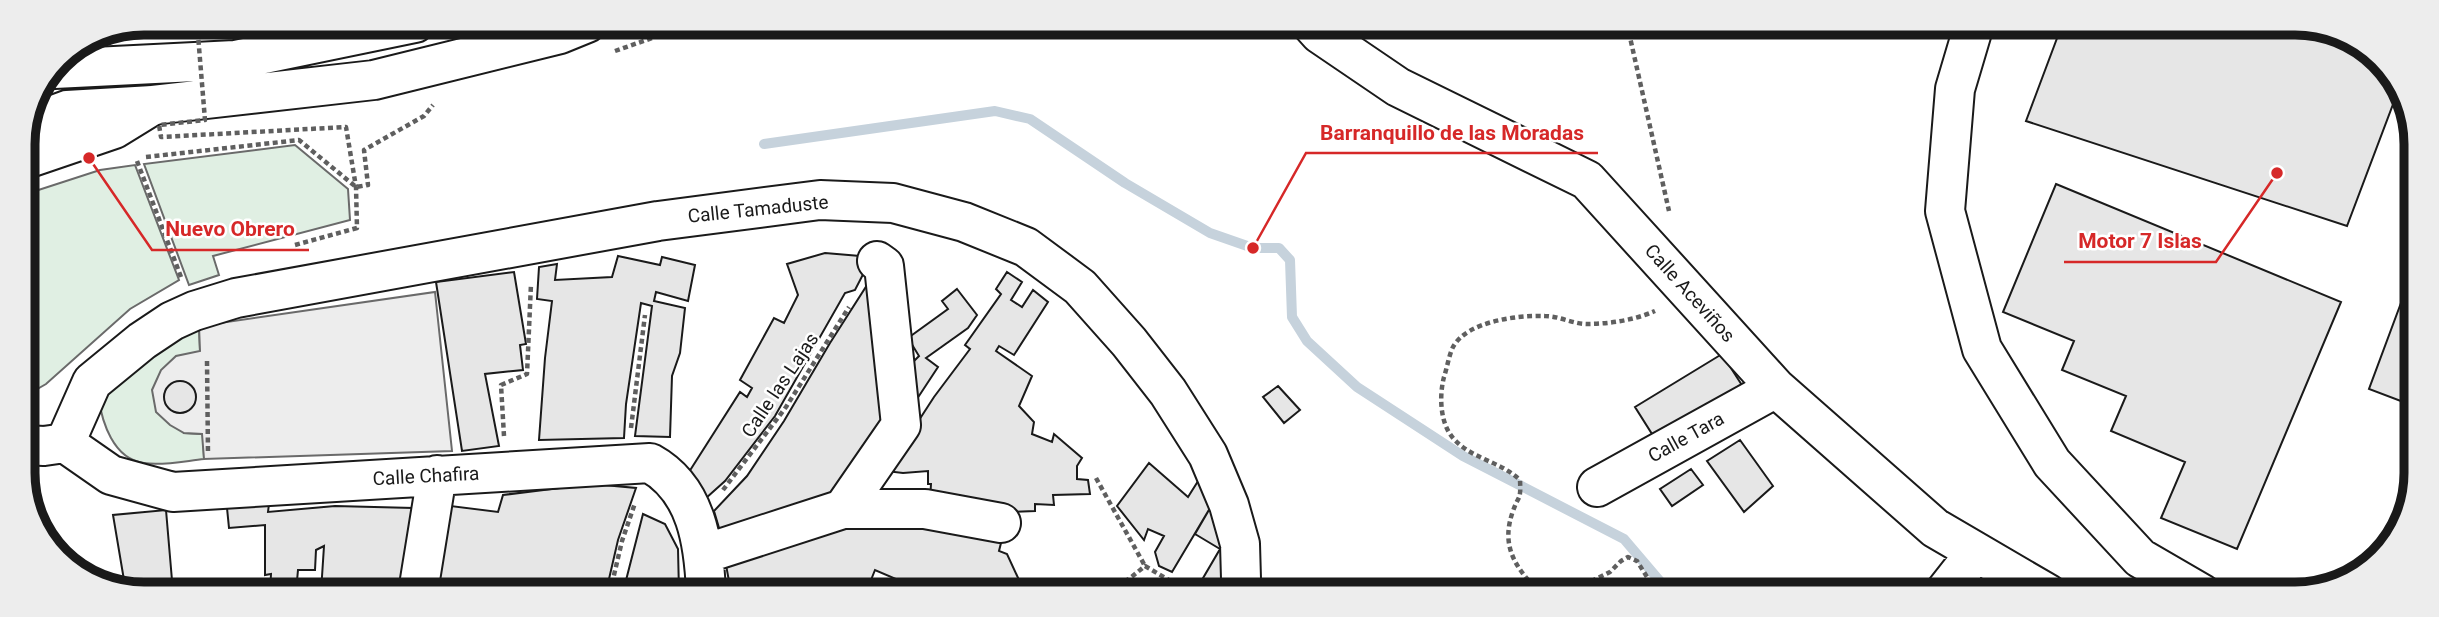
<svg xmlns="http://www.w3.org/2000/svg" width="2439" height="617" font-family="Roboto,sans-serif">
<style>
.green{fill:#e0efe3;stroke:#6a6a6a;stroke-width:2}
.parking{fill:#ededed;stroke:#6a6a6a;stroke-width:2}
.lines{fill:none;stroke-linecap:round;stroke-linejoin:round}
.stream{stroke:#c6d2dc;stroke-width:10}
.building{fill:#e6e6e6;stroke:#1a1a1a;stroke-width:2}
.minor-casing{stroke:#1a1a1a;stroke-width:42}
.highway-casing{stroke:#1a1a1a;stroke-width:42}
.path{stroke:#5f5f5f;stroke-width:4.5;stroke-dasharray:5 3.5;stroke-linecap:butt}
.minor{stroke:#fff;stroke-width:38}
.highway{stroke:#fff;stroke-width:38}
.path-bridge{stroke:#5f5f5f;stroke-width:4.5;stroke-dasharray:5 3.5;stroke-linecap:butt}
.labels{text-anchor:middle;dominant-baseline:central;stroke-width:5;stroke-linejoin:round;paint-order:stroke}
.street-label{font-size:19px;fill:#1a1a1a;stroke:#fff}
.rim{fill:none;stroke:#1a1a1a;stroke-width:9}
.leader{fill:none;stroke:#d62828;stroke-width:2.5}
.callout-dot{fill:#d62828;stroke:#fff;stroke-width:2.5}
.callout-label{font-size:21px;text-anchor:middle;font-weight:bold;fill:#d62828;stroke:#fff;stroke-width:5;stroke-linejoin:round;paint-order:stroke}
</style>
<rect width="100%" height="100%" fill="#fff"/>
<path class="green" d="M295,145L348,189L350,220L213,256L219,275L189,285L144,164Z
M135,165L179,280L130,309L46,384L25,396L23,195L100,170Z
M199,326L200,351L184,433L203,434L204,459C185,461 162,466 144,463C113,459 102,422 98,396L105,383Z"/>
<path class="parking" d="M435,292L452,451L204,459L202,434L184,433L170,425L156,412L152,390L161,370L176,356L200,351L199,326Z"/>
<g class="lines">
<path class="stream" d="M764,144L995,111L1030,119L1125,183L1210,233L1253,248H1279L1290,260L1292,317L1307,341L1357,387L1463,456L1624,539L1670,593"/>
</g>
<path class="building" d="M2062,25H2319L2380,58L2398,91L2347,226L2026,121Z
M2056,184L2341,302L2237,549L2161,518L2185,462L2111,431L2126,396L2062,370L2074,341L2003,312Z
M825,253L872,257L855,290L845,293L775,416L725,481L705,499L689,472L740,392L747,397L752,388L740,380L774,318L784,323L798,295L787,264Z
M618,256L660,265L662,257L695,265L688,301L656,292L654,301L685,308L680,353L672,376L670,437L635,436L652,306L641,303L626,404L624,438L539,440L545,358L552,301L537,299L539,267L557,264L555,280L612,277Z
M2414,268V406L2369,389Z
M514,272L526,344L520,345L523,370L485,374L499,446L462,451L436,282Z
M1007,272L1022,282L1011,300L1022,307L1033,290L1048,302L1014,355L999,346L996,351L1032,376L1019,406L1034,422L1032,434L1052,442L1054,434L1082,458L1077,466V479L1088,480L1090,494L1053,495L1054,505L1035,504V511L1012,512L1013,508H977L930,500L931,484H928V471L903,473L886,471L934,397L970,349L965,345L1001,294L996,289Z
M869,282L885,432L832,507L722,538L714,511L747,476L784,421L830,343Z
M957,289L977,315L968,328L926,358L938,367L915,402L908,367L919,356L908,338L948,309L942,301Z
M1722,354L1745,390L1659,445L1635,407Z
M164 397a16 16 0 1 1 32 0a16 16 0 1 1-32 0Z
M1278,386L1300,410L1284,423L1263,397Z
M1740,440L1773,486L1744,512L1707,461Z
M1149,463L1188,497L1200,478L1213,503L1172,572L1159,566L1155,552L1164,536L1148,529L1144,540L1117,506Z
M1691,469L1703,485L1672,506L1660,489Z
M560,481L636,488L618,540L606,592H434L451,506L498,512L503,495L559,488Z
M1213,503L1227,534L1225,593H1213L1199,585L1220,549L1195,534Z
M269,504L268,512L335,506L413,508L405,592H321L324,546L316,550L315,570H298L296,592H270L271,574L265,575V525L229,528L227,508Z
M166,510L173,592H126L113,515Z
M643,514L665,524L678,549L679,592H623Z
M868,520L1002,539L999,551L1007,554L1025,593H903L892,588L896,579L875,570L869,585L855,589L856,593L731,592L726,565Z
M1989,571L2023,594H1973Z"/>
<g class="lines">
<g class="minor-casing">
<path id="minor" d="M1311,24L1320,34L1398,87L1587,180L1776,388L1935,528L2048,594
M1974,25L1955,89L1945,211L1982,349L2052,463L2140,558L2202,594
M23,160L114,129L153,105
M65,443L92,382L142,341L172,321L194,311L236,298L658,221L820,200L893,203L964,222L1026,247L1080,287L1129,342L1168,392L1208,455L1229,505L1240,544L1241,579L1239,593
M65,443L111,475L173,492L650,463C697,489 704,544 706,592
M25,445L44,446L65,443
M1597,487L1776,388
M843,509H925L1001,523
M704,554L843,509L901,425L884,266L877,261
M418,592L437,475
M1943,594L1976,552"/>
</g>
<g class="highway-casing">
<path id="highway" d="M54,69L235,60L415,23
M29,124L67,110L153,105L374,80L560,34L587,23"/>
</g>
<path class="path" d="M1627,24L1669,211
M615,51L695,23
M146,157L299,140L356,187L368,185L364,150L424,116L433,105
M137,161L181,277
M295,245L357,228L356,187
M207,361L208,454
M631,428L645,315
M504,436L501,385L527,374L531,284
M1096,478L1145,566
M723,490L786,407L849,307
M610,592L622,541L635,503
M1102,593L1129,579L1145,566L1191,593
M1434,593L1446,589L1466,593
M1540,593C1516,568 1500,547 1513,511C1519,494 1521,501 1520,480C1500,461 1471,459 1453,438C1440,423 1439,396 1444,377C1447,368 1449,355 1453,347C1467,321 1518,315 1545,316C1559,316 1573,324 1587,324C1609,324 1635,320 1655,311
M1560,593L1563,590L1584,585L1610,572L1621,561L1628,557L1637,561L1657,593"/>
<use href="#minor" class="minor"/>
<use href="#highway" class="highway"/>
<path class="path-bridge" d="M197,23L205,120L159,125L161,137L346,127L356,187"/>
</g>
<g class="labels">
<g class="street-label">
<text transform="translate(758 209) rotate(-6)">Calle Tamaduste</text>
<text transform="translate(1690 293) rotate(48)">Calle Aceviños</text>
<text transform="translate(780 385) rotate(-56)">Calle las Lajas</text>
<text transform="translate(1686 437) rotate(-29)">Calle Tara</text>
<text transform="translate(426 476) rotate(-3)">Calle Chafira</text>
</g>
</g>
<path d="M0 0H2439V617H0ZM144 35H2295A109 109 0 0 1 2404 144V473A109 109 0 0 1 2295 582H144A109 109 0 0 1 35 473V144A109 109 0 0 1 144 35Z" fill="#ededed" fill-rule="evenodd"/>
<path class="rim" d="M144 35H2295A109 109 0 0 1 2404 144V473A109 109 0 0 1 2295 582H144A109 109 0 0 1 35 473V144A109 109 0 0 1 144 35Z"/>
<path class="leader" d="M1253 248L1306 153H1598M89 158L152 250H309M2277 173L2216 262H2064"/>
<g class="callout-dot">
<circle cx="1253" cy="248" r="7"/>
<circle cx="89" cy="158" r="7"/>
<circle cx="2277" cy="173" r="7"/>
</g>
<g class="callout-label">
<text x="1452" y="140">Barranquillo de las Moradas</text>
<text x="230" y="236">Nuevo Obrero</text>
<text x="2140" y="248">Motor 7 Islas</text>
</g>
</svg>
